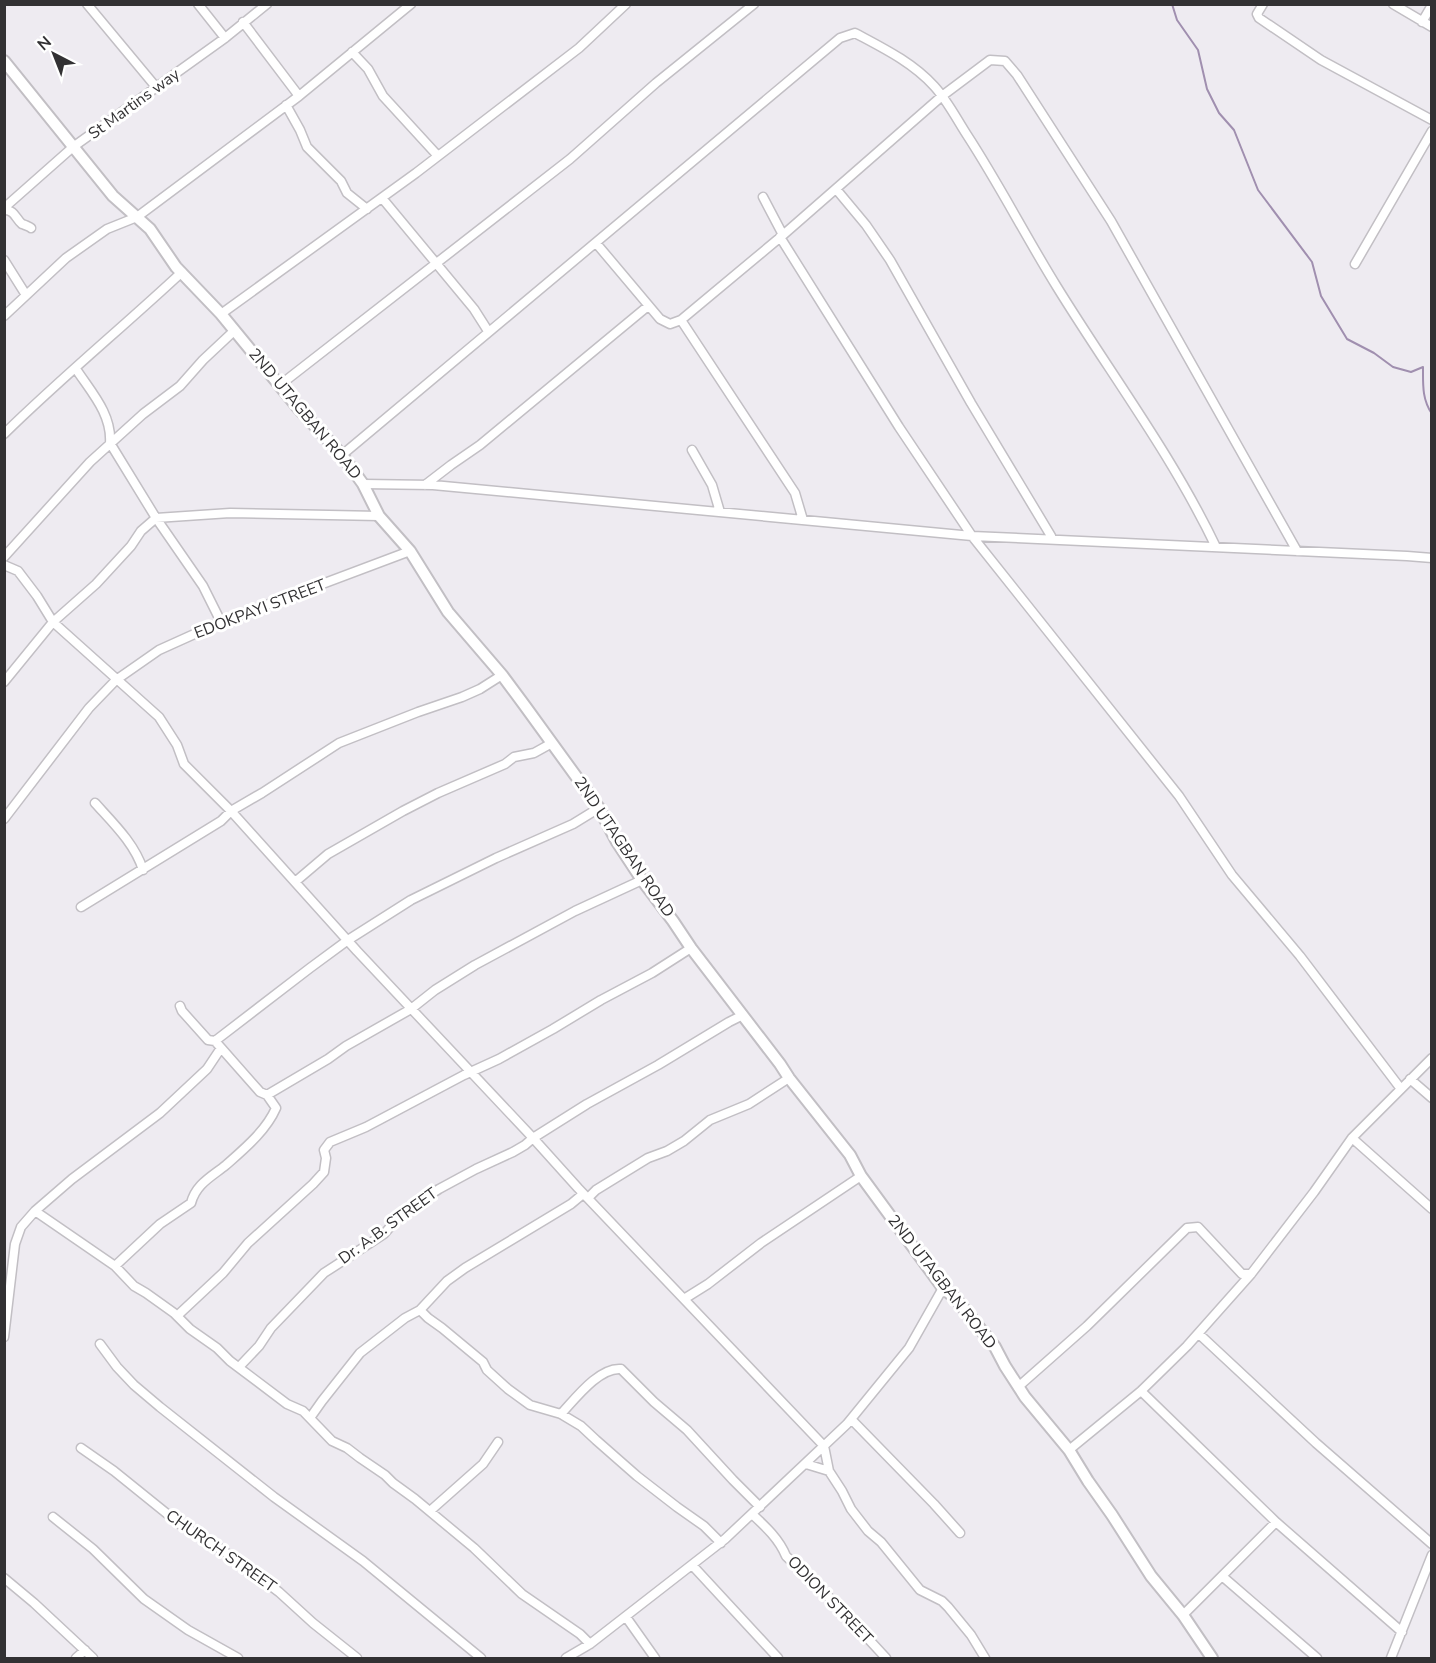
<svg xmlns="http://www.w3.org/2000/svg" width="1436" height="1663" font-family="'Nunito Sans',sans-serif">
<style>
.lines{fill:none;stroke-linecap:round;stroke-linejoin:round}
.stream{stroke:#a08faf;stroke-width:2}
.minor-casing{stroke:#c2bfc4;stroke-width:11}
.tertiary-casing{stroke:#c2bfc4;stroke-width:14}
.minor{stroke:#fff;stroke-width:8}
.tertiary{stroke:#fff;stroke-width:10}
.labels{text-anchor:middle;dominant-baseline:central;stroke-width:6;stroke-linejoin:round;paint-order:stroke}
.street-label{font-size:16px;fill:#323133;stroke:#fff}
</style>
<rect width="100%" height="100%" fill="#eeebf1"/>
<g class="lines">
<path class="stream" d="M1172,4L1177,20L1198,50L1207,89L1219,113L1234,130L1258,190L1312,262L1321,296L1347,339L1374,353L1393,367L1411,372L1423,367C1423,385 1422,399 1432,414"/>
<g class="minor-casing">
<path id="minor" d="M87,4L156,87
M198,4L225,38
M1263,4L1257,14L1259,18L1321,60L1432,120
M1393,4L1432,27
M243,22L299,96
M1422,22L1432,5
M352,52L368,69L383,96L438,156
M286,105L300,130L307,147L341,181L347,193L367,209
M836,189L866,225L890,260L971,403L1051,536
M763,197L783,235
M382,198L474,309L488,331
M4,208L73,147L225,38L267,4
M4,210C15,210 15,218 22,224C23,224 30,227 31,228
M780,237L899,427L972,536L1179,796L1232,875L1300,956L1401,1089
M596,243L660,319L670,324L681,320L783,235L942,96L990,60L1005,61L1017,75L1111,221L1297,551
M4,260L26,295
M1355,264L1432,131
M221,314L416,173L579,48L626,4
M4,316L66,258L107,229L137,217L299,96L411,4
M681,320L795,493L803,520
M76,369C91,392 112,414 110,443L156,518L203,586L221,622
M280,385L570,159L656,83L754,4
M4,434C61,378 123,327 182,272
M692,450L712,485L720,512
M342,455L840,38L855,33C883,48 912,62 934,86C947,100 956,118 967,135C999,184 1026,237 1057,287C1110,373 1172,455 1216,547
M363,484L433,485L972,536L1407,556L1432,558
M425,485L451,465L480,445L648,306
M4,557L90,462L143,414L180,386L203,360L235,330
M4,565L18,571L37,596L53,622L159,717L177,745L184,764L231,811L357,951L533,1138L578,1188L824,1446
M4,682L53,622L96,584L131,546L141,531L156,518L230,513L379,516
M95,803C113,823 135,844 143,870
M4,819L89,708L116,680L159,650L221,622L410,551
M295,882L328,854L403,811L438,793L505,764L514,757L534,753L552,743
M81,907L221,821L231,811L262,793L339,743L418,712L462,697L480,689L502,675
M215,1041L310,968L348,940L411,900L496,858L573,824L599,808
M1410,1079L1432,1098
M267,1095L328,1059L346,1046L411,1009L435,990L475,965L575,911L642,880
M1352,1138L1432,1209
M588,1198L596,1190L648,1158L667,1151L684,1141L710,1120L749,1104L789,1078
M35,1211L115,1266L134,1286L146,1293L174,1313L190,1329L217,1348L230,1361L287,1404L303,1411L332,1441L347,1448L360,1458L385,1475L393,1483L415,1499L474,1548L522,1594L580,1634L590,1644
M115,1266L160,1224L191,1203C196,1184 211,1177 226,1165C244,1149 266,1131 276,1108L267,1095L260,1092L215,1041L208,1040L182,1011L180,1006
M684,1299L708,1284L761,1243L861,1176
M420,1310L428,1318L442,1328L483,1362L487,1370L508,1389L530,1405L561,1414L581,1426L596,1440L637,1476L677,1507L704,1526L721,1543
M177,1316L223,1273L248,1243L313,1184L324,1172L326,1158L324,1150L330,1142L366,1127L464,1075L499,1059L553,1029L601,1000L652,973L691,948
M1199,1334L1316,1443L1432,1544
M4,1337L15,1244L21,1227L35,1211L72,1179L160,1113L207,1069L221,1048
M100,1344L117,1367L134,1385L160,1407L274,1497L363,1561L481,1658
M239,1367L259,1346L271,1328L324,1273L384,1234L403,1212L439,1189L476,1169L513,1152L525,1145L533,1138L587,1104L658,1065L729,1022L743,1015
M1018,1387L1087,1326L1187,1228L1198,1227L1242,1274H1251
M1141,1391L1276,1522
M561,1414C575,1399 599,1367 621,1369L654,1402L687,1430L733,1480L760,1507
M310,1418L322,1401L360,1353L405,1318L420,1310L447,1281L465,1268L571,1204L583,1194
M851,1419L934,1504L960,1533
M824,1446L829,1471L842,1491L851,1509L868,1531L881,1542L920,1590L942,1601L948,1607L971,1635L985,1658
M81,1448L114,1471L181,1525L221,1549L279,1592L313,1623L357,1658
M1069,1450L1141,1391L1187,1346L1251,1274L1314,1192L1352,1138L1432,1058
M806,1464L829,1471
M430,1511L483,1464L498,1442
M752,1514C766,1527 779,1539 786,1556L836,1604L886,1658
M53,1517L93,1549L144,1599L188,1630L238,1658
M692,1565L778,1658
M1222,1576L1317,1658
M4,1578L34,1603L93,1658
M1183,1615L1276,1522L1402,1632
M626,1617L655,1658
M76,1658L85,1650
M566,1658L590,1644L725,1539L847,1424L909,1348L943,1288
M1391,1658L1432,1555"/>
</g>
<g class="tertiary-casing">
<path id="tertiary" d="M4,61L113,196L150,229L176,267L221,314L299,409L342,455L363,484L379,516L410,551L448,612L502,675L525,706L599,808L617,842L642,880L673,921L691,948L780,1064L789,1078L850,1155L861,1176L943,1288L956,1299L995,1347L1005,1366L1025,1397L1069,1450L1088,1481L1112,1515L1151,1576L1183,1615L1212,1658"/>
</g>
<use href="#minor" class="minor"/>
<use href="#tertiary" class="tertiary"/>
</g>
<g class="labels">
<g class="street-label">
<text transform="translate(134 104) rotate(-36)">St Martins way</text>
<text transform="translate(305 414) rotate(50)">2ND UTAGBAN ROAD</text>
<text transform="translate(260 609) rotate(-21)">EDOKPAYI STREET</text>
<text transform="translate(624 847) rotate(56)">2ND UTAGBAN ROAD</text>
<text transform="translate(388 1226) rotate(-36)">Dr. A.B. STREET</text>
<text transform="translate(942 1282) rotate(52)">2ND UTAGBAN ROAD</text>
<text transform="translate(221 1551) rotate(35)">CHURCH STREET</text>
<text transform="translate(830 1600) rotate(46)">ODION STREET</text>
</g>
</g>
<rect width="1436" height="1663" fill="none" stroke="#323133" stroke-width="12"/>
<g transform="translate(54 54) rotate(318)" stroke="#ffffff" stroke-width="4.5" paint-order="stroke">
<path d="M0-4.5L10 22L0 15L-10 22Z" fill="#323133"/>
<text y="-9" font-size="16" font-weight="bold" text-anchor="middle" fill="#323133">N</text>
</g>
</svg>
